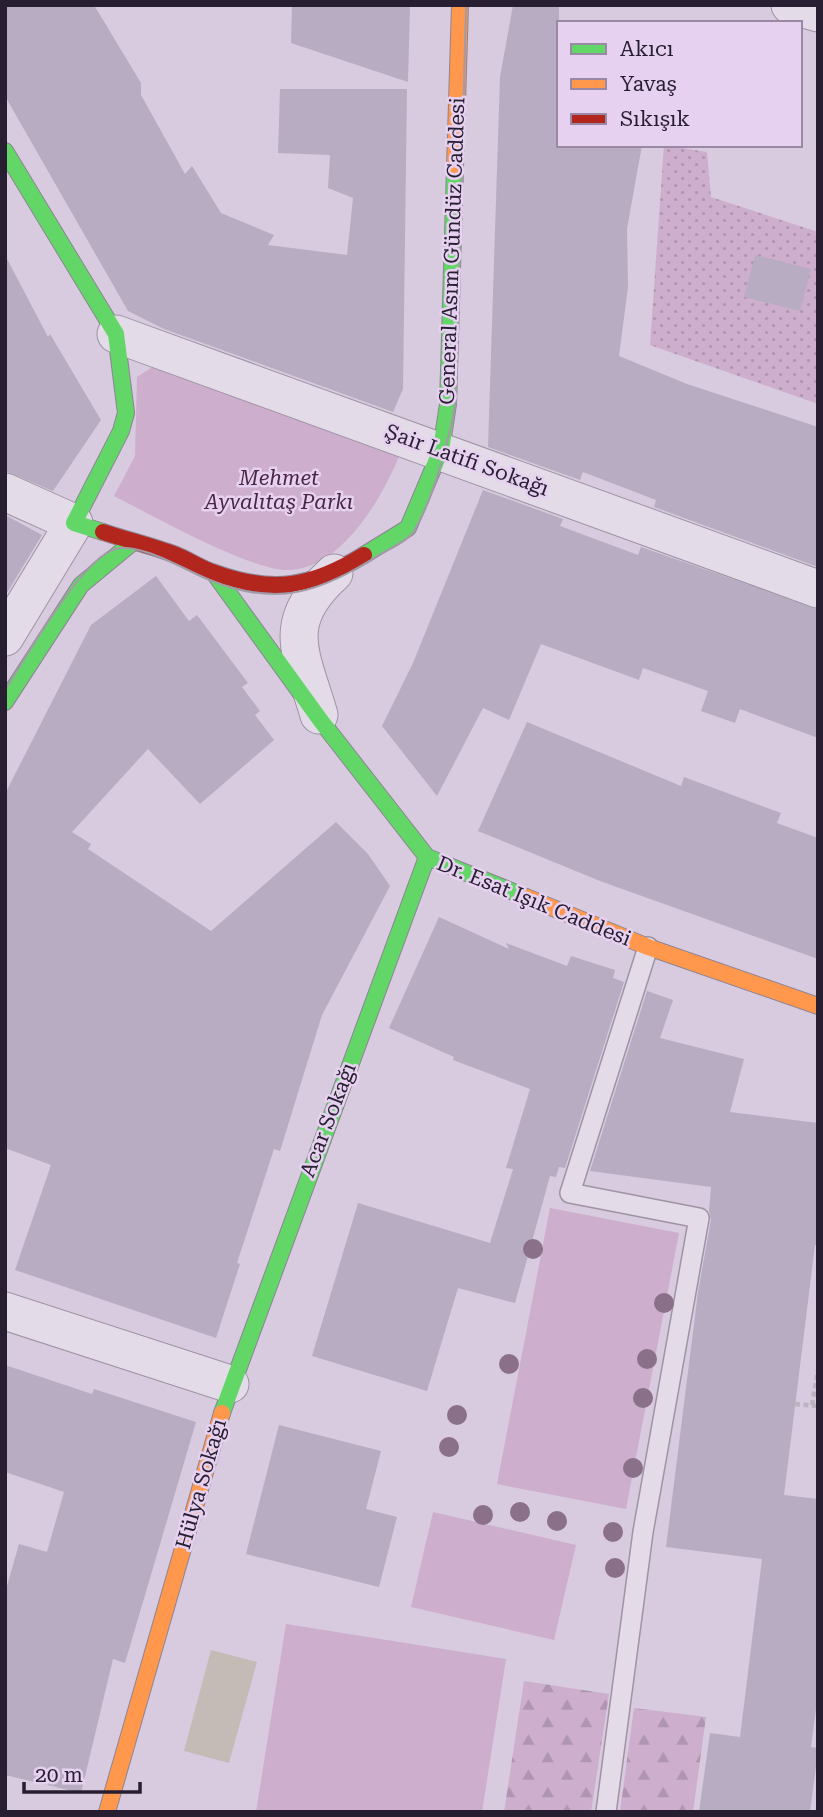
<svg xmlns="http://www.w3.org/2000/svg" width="823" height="1817" font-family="'Roboto Serif',serif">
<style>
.grass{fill:url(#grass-dots)}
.forest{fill:url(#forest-firs)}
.park{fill:#cdaecd}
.water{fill:#c4bbb6}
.building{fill:#b8acc2}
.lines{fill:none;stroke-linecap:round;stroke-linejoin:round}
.lane-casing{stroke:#9e94a4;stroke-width:22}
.street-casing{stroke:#9e94a4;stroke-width:39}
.fast-casing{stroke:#8d8494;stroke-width:18}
.slow-casing{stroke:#8d8494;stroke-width:18}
.jam-casing{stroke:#8d8494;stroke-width:18}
.path{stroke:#bbb3c0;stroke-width:4.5;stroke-dasharray:5 3.5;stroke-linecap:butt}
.lane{stroke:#e4dbe8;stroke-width:19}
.street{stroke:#e4dbe8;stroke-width:37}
.fast{stroke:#63d668;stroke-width:16}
.slow{stroke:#ff974d;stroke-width:16}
.jam{stroke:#b3261e;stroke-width:16}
.tram{stroke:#a29ba7;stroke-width:2}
.tree{fill:#8a7089}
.labels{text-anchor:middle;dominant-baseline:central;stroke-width:5;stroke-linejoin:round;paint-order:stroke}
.street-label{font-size:21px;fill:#271e31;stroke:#e7d1f0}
.park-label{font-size:21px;font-style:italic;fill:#4a2742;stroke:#e7d1f0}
</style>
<defs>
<pattern id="grass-dots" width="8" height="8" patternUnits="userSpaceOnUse" patternTransform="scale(1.75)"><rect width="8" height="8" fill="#cdaecd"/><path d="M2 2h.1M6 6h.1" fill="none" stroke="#b095b0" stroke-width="1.8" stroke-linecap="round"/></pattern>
<pattern id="forest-firs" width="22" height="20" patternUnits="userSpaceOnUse" patternTransform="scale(1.75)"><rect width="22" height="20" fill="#cdaecd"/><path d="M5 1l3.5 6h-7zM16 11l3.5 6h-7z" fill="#b095b0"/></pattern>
</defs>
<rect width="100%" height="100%" fill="#d8cadf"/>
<path class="grass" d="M664,145L707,152L711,197L818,232V404L650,345Z"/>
<path class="forest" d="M524,1681L609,1694L591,1812H504Z
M634,1708L706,1717L693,1812H620Z"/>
<path class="park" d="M154,366L402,449C385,493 345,566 291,570C254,573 152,515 114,496L135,456L137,377Z
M550,1208L679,1233L626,1509L497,1484Z
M433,1512L576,1545L554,1640L411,1607Z
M286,1624L506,1659L482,1812H256Z"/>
<path class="water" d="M211,1650L257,1662L229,1763L184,1751Z"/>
<path class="building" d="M5,5H94L141,83V95L185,174L192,166L221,213L274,235L268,245L347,255L353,198L328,188L330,155L278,153L280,89H407L403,389L393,412L164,329L128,311L5,96Z
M292,5H410L408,82L291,43Z
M513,5H559V145H642L627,229L628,287L619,356L687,384L818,427V567L654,507L656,500L583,472L580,480L488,447L500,77Z
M5,255L48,337L50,334L101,420L53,491L5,471Z
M755,255L811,269L800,311L744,297Z
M483,490L563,519L560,526L638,555L641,547L818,609V738L740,709L735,723L701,711L708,691L643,668L639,680L541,644L509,720L483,708L437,796L382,726L413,663Z
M5,515L42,535L5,596Z
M156,576L189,621L197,615L248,683L242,687L260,711L255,715L274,740L200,804L148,749L72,832L91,844L88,849L211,931L336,822L368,854L390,886L322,1015L280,1151L274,1149L237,1263L240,1264L216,1338L15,1270L51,1165L5,1148V794L91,625Z
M527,722L681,786L684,777L781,813L777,823L818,838V959L600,881L478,831Z
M439,917L509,949L506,943L567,966L571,956L615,970L613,978L624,982L565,1168L559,1167L556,1177L550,1176L515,1303L458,1288L427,1391L312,1356L358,1203L490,1243L513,1169L506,1168L530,1089L453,1060L454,1057L389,1028Z
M647,991L673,1000L660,1038L744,1059L730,1112L818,1123V1245H815L784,1495L818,1499V1694L811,1747L818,1748V1751L810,1812H699L710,1733L740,1737L762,1559L666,1547L698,1292L711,1220L709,1211L711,1187L590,1171Z
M5,1365L92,1394L94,1389L196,1422L125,1663L113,1659L81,1793L5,1775V1593L19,1544L47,1552L64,1492L5,1472Z
M279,1425L381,1451L366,1509L397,1517L379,1587L246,1554Z"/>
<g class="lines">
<g class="lane-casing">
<path id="lane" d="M606,1812L643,1532L699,1218L570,1193L648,947"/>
</g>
<g class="street-casing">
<path id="street" d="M790,5L818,13
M116,334L818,589
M5,492L74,523L5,637
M319,715C301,653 279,623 334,573
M5,1311L230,1384"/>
</g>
<g class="fast-casing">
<path id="fast" d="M5,151L116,334L126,413L121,431L74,523L103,532
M364,555L408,528L441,450L448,404L455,167
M214,573L321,721L427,857L526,897
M5,702L81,585L133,542
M222,1413L427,857"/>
</g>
<g class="slow-casing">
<path id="slow" d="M455,167L460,5
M526,897L648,947L818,1006
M107,1812L222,1413"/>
</g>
<g class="jam-casing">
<path id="jam" d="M103,532C127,540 152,546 176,555C189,560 201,569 215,573C274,594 311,587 364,555"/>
</g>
<path class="path" d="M795,1404L818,1406
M812,1405L818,1370"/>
<use href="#lane" class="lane"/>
<use href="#street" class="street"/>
<use href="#fast" class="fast"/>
<use href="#slow" class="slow"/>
<use href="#jam" class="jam"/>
<path class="tram" d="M5,690C26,658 80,560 115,549C141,542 186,571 210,580C277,608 320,592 379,555C389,549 408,541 414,531C434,498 449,439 456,401L466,5"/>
</g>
<g class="tree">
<circle cx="533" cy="1249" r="10"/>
<circle cx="664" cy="1303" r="10"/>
<circle cx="647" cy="1359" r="10"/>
<circle cx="509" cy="1364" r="10"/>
<circle cx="643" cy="1398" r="10"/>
<circle cx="457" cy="1415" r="10"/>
<circle cx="449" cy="1447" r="10"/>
<circle cx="633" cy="1468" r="10"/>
<circle cx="520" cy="1512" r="10"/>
<circle cx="483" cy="1515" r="10"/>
<circle cx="557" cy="1521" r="10"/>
<circle cx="613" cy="1532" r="10"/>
<circle cx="615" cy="1568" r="10"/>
</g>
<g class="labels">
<g class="street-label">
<text transform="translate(452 251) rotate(-88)">General Asım Gündüz Caddesi</text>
<text transform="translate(467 460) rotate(20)">Şair Latifi Sokağı</text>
<text transform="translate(534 901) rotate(22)">Dr. Esat Işık Caddesi</text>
<text transform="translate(328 1120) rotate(-69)">Acar Sokağı</text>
<text transform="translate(201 1484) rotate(-74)">Hülya Sokağı</text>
</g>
<g class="park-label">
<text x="279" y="478">Mehmet<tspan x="279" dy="24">Ayvalıtaş Parkı</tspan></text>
</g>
</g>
<rect width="823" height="1817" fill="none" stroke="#271e31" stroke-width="14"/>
<rect x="557" y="21" width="245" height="126" fill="#e7d1f0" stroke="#9a89a4" stroke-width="2"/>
<rect x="571" y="44" width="35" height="10" fill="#63d668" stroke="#9a89a4" stroke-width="2"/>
<text x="620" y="56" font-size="21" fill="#271e31">Akıcı</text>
<rect x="571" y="79" width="35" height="10" fill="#ff974d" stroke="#9a89a4" stroke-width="2"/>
<text x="620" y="91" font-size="21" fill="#271e31">Yavaş</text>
<rect x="571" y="114" width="35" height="10" fill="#b3261e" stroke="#9a89a4" stroke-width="2"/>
<text x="620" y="126" font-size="21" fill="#271e31">Sıkışık</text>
<path d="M24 1782v10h116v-10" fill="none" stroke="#271e31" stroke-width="3.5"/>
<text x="35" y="1782" font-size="21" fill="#271e31" stroke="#e7d1f0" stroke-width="5" paint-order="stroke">20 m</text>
</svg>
